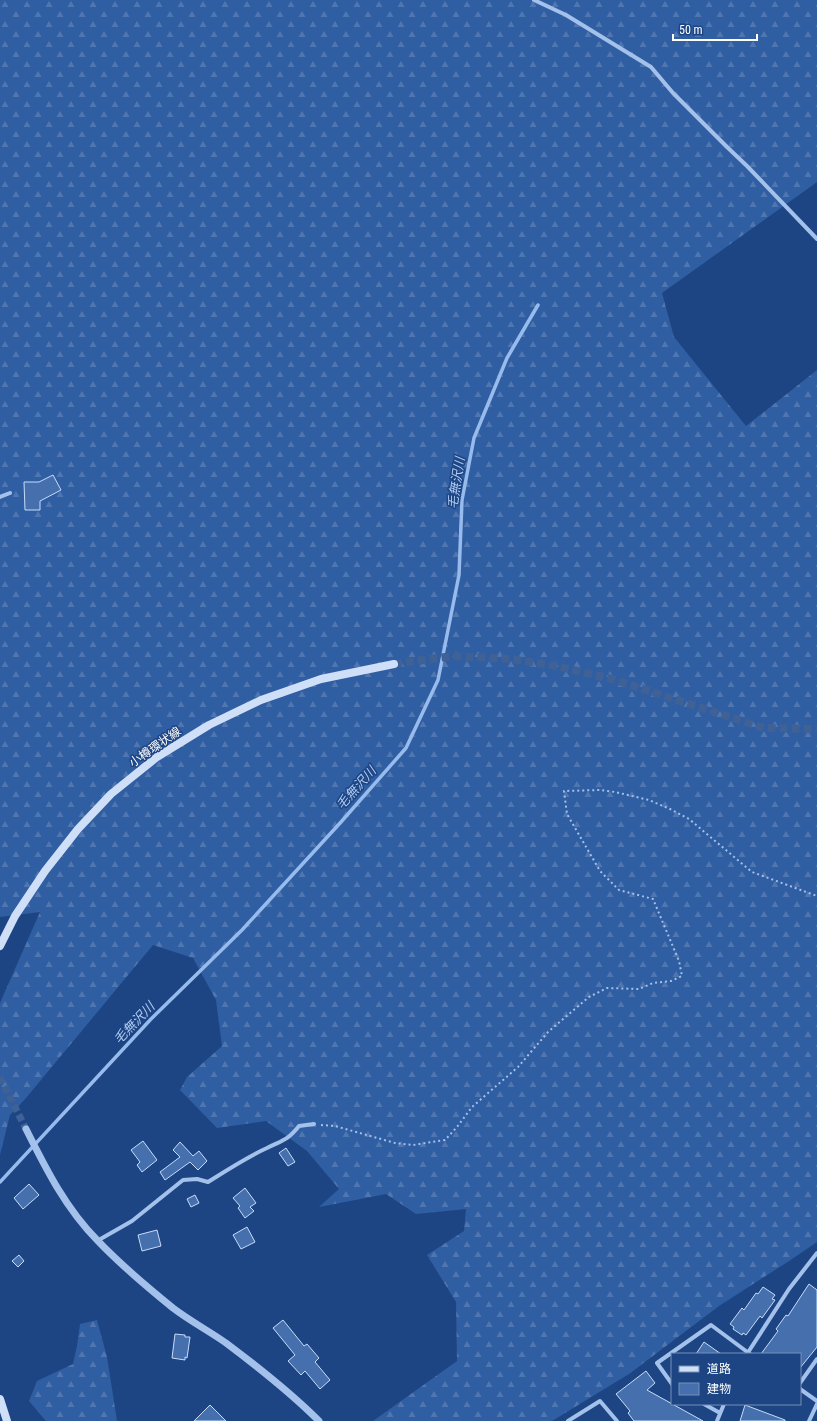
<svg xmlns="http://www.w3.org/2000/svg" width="817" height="1421" font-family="'Roboto Condensed','Noto Sans JP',sans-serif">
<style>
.forest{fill:url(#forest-firs)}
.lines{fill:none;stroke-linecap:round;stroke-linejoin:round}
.stream{stroke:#97bbec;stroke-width:3.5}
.building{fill:#4570ad;stroke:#c8dcf8}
.tertiary-tunnel{stroke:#3f6196;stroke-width:7;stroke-dasharray:7 3.5;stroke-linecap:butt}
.secondary-tunnel{stroke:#3f6196;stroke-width:8;stroke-dasharray:8 4;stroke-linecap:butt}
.path{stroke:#a3c1ea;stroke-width:2;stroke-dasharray:2 3;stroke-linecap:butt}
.minor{stroke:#a3c1ea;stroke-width:4}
.tertiary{stroke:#a3c1ea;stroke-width:7}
.secondary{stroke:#cfdff8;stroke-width:8}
.labels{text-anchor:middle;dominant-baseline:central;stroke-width:3;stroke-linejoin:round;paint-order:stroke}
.street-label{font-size:12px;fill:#fff;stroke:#1d4584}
.water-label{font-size:13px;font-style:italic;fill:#afcbf2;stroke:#1d4584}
</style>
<defs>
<pattern id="forest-firs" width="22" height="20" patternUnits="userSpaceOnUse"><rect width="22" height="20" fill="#305ea2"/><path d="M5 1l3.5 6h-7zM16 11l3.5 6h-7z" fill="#4f76b0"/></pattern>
</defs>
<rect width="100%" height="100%" fill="#1d4584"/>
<path class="forest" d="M0,0H817V182L662,293L674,337L746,426L817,370V1242L789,1261L719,1306L629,1374L552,1421H373L457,1361L456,1302L427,1255L464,1231L466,1209L416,1214L386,1194L319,1207L339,1189L307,1151L266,1121L217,1128L180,1090L187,1077L222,1046L216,1000L193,958L153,945L26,1098L10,1115L0,1155V1003L40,912L0,917Z
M97,1320L107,1357L117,1421H46L29,1401L37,1381L73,1364L77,1346L80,1324Z"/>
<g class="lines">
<path class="stream" d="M0,1182L151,1019L242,930L341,822L406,748L438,680L459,575L462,500L474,438L507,358L538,305"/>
</g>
<path class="building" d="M53,475L61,490L40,501V510H25L24,482H39Z
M143,1141L157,1160L142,1172L137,1165L140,1162L131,1150Z
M180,1142L193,1156L199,1151L207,1161L198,1170L190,1162L165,1180L160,1172L180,1157L173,1150Z
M286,1148L295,1162L288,1166L279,1153Z
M29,1184L39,1195L23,1209L14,1198Z
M245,1188L256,1203L250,1207L254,1211L245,1218L238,1208L240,1206L233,1198Z
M195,1195L199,1203L191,1207L187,1199Z
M247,1227L255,1242L241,1249L233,1235Z
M157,1230L161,1246L142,1251L138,1235Z
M19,1255L24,1261L18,1267L12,1261Z
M809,1284L817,1290V1347L800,1368V1354H761L778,1331L776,1329L786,1315L788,1316Z
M763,1287L775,1295L772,1299L775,1300L762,1318L760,1316L746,1335L743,1333L742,1335L733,1329L734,1327L730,1324L742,1308L744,1310L756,1293L758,1294Z
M283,1320L304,1346L307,1344L319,1358L315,1362L330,1380L320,1389L305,1371L301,1375L288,1361L295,1355L273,1328Z
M175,1334L185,1335V1337H190L187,1358L185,1357V1360L172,1358Z
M704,1342L721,1354H696Z
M646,1371L655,1383L647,1390L703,1421H634L628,1413L630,1411L616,1394Z
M210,1405L226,1421H194Z
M745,1405L785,1420V1421H740Z"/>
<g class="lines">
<path class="tertiary-tunnel" d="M0,1077L26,1129"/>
<path class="secondary-tunnel" d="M394,664L452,656L511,659L556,666L612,679L764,728L817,729"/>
<path class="path" d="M321,1125L335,1126L395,1143L413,1145L445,1140L457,1127L472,1107L518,1067L548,1032L589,997L607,988L639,989L653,983L671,981L682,976L679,961L653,899L619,890L600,871L567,814L564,791L600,790L615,792L649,800L670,809L689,819L752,872L817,896"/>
<path class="minor" d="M534,0L566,15L651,67L673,93L727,147L747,166L817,239
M0,497L10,493
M97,1241L132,1221L183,1180L197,1179L208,1182C227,1170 247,1157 267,1148C283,1140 287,1141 299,1126L314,1124
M747,1354L789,1289L817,1253
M800,1383L817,1359
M672,1384L657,1363L711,1325L750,1354
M800,1389L817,1401
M704,1404L720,1413
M568,1421L600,1401L617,1421
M717,1421L724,1404
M809,1421L817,1404"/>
<path class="tertiary" d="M26,1129C46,1169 66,1209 98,1241C121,1265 147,1287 173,1308C190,1321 209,1331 226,1343C258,1367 291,1393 319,1421"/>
<path class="secondary" d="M0,946L15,916L45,871L78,829L111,794L157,757L209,725L261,700L321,679L394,664
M0,1399L7,1421"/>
</g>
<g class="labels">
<g class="street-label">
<text transform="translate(155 747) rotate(-35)">小樽環状線</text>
</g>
<g class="water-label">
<text transform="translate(456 483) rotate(-81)">毛無沢川</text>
<text transform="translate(356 788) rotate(-48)">毛無沢川</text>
<text transform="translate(134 1023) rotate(-46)">毛無沢川</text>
</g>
</g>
<rect x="671" y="1353" width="130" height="52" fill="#1d4584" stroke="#778fb5"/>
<rect x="679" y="1366" width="20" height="6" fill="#cfdff8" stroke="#778fb5"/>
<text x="707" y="1373" font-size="12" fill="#ffffff">道路</text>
<rect x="679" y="1383" width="20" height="12" fill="#4570ad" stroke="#778fb5"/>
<text x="707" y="1393" font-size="12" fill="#ffffff">建物</text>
<path d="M673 34v6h84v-6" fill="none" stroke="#ffffff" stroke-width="2"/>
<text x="679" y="34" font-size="12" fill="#ffffff" stroke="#1d4584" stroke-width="3" paint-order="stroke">50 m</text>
</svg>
